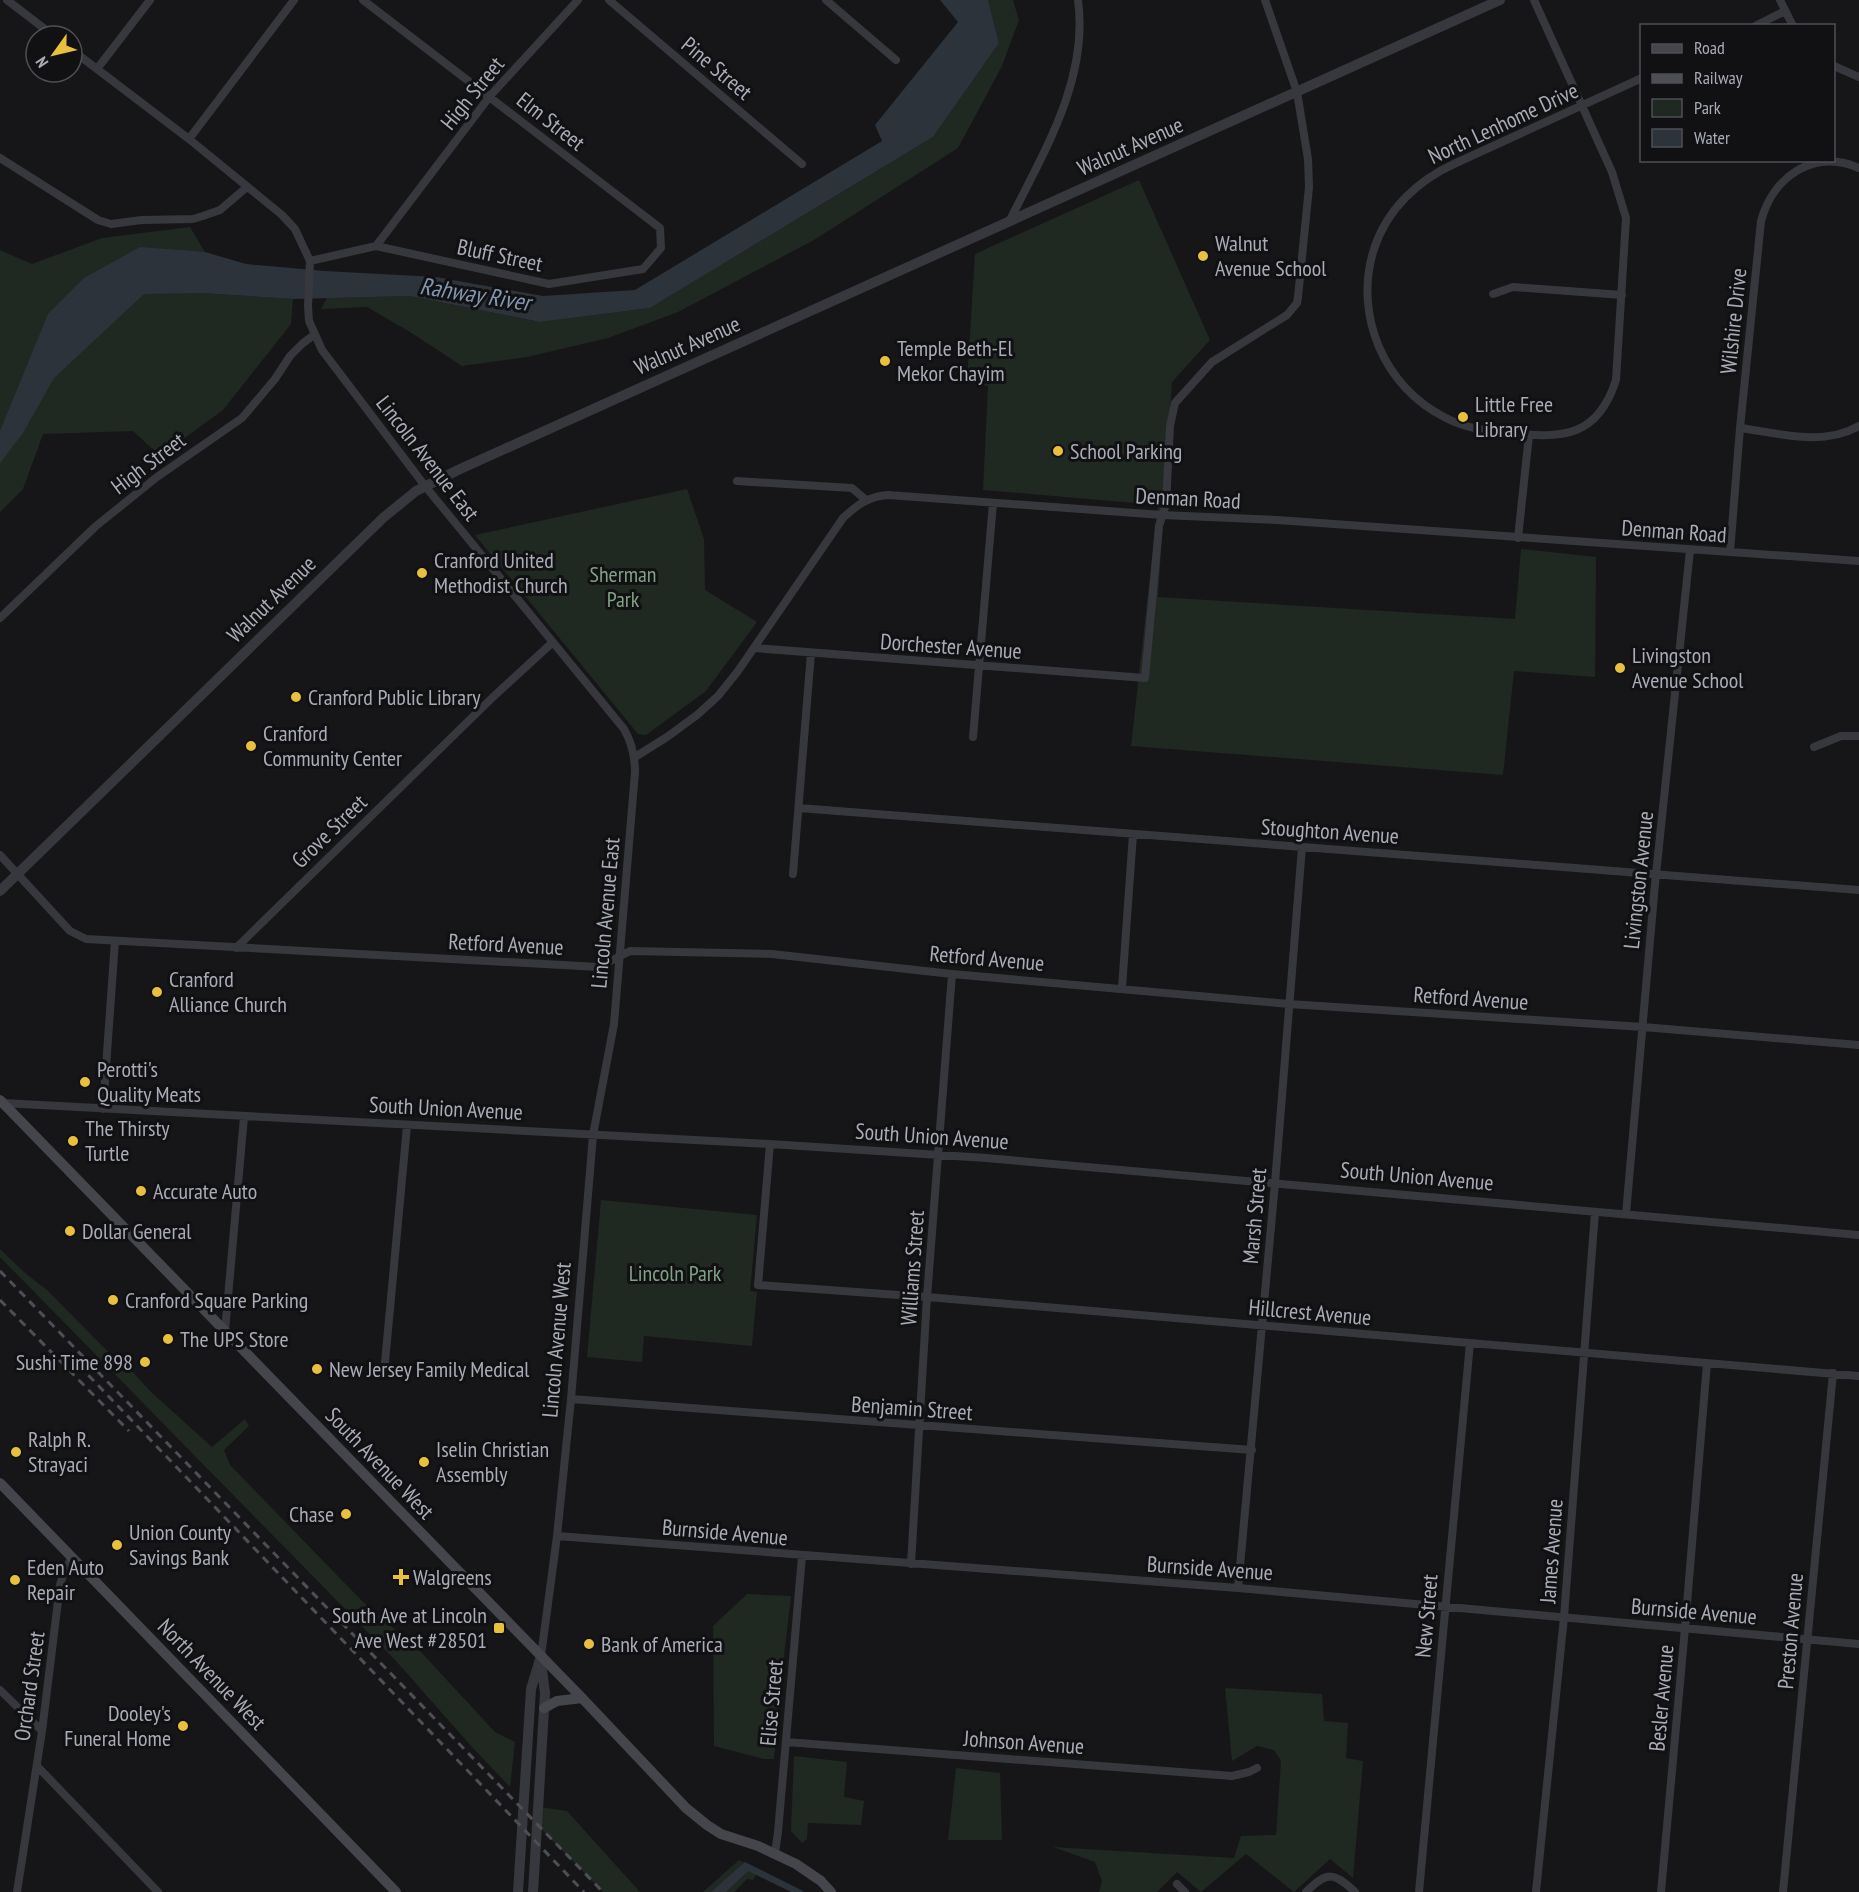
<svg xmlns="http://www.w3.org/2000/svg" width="1859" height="1892" font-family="'PT Sans Narrow',sans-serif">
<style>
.green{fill:#202822}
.water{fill:#2d333b}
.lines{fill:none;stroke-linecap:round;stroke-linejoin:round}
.minor{stroke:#37383d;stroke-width:8}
.tertiary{stroke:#37383d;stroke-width:10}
.secondary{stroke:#45464c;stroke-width:10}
.rail{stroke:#4e4f55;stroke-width:3;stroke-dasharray:8 6;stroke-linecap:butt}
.poi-dot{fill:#e8c03e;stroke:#111113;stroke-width:2}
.labels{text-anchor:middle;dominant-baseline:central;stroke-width:6;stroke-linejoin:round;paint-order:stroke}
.street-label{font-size:22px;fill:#a9acb7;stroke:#111113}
.poi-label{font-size:22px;fill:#a9acb7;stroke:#111113;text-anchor:start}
.park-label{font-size:22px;fill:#81a186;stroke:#111113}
.water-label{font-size:24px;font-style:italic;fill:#8296b0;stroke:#111113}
</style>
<rect width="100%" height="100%" fill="#161618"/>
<path class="green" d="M988,0H1013L1019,20L1002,66L958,148L814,240L678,312L608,338L527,357L462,366L410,332L367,307L321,309L327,298L410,296L540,322L650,308L933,137L999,43Z
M1139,180L1210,340L1172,382L1158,597L1515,619L1521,549L1596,557L1595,677L1514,671L1503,775L1131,746L1158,505L983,490L988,386L967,383L975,254Z
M190,227L205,252L201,293L293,299L291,324L223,410L160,456L133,431L43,434L23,489L0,512V250L32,264L102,238Z
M687,489L704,539L705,590L757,622L706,691L646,735L638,734L475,535Z
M601,1200L757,1215L750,1291L757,1292L752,1346L644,1336L642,1362L587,1357Z
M0,1249L25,1273L47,1290L122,1366L129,1368L150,1391L212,1447L245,1419L249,1426L224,1450L230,1465L363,1602L420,1651L495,1732L515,1742L510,1787L472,1747L396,1661L0,1257Z
M747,1594L791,1596L781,1682L774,1759H764L714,1746L713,1626Z
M1225,1688L1322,1694L1324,1721L1348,1723L1346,1758L1363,1761L1353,1878L1330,1859L1294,1892L1246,1854L1201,1892L1177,1872L1157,1892H1099L1102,1881L1095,1862L1053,1847L1234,1858L1241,1836L1276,1835L1281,1761L1274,1750L1257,1746L1232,1761Z
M794,1756L847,1762L844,1797L864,1801L861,1825L808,1823L807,1839L802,1843L791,1831Z
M956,1768L1000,1773L1002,1840H948Z
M540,1807L567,1811L640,1892H603L535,1823Z
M739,1860L759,1870L753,1880L747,1879L734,1892H703Z"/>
<path class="water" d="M940,0H988L999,43L933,137L650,308L540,322L410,296L293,299L201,293L144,294L54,378L23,433L0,463V431L48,314L84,278L140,247L205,252L246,264L325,271L436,277L543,296L635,290L882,141L875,125L958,22Z
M745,1862L803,1891L804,1892H791L748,1871L726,1892H711Z"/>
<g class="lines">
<path class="minor" d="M7,0L54,36
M363,0L660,228L661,248L643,269L549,284L376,246
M609,0L802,164
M826,0L896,60
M1534,0L1612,172L1626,218L1616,380C1598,436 1564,439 1512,433C1489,431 1467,429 1446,418C1384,388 1353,314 1374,249C1387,209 1418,180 1456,163L1642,78
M1780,0L1793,26
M1755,26L1785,11
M72,50L189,139L282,215L295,229L310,261L308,306L309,321L322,350L425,486L624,729C632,743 635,755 635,772L614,1024L593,1135L571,1399L557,1536L541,1656
M1834,66L1859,77
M97,69L150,0
M189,139L294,0
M0,158L98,220L111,224L142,220L193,219L203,216L220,210L247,187
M1009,222C1043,153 1089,80 1078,0
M310,261L376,246L490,96L578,0
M1493,294L1513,287L1622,295
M1740,428C1779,433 1823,447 1859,426
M737,481L852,488L866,500
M1518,538L1529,435
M1730,552L1740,428L1761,221C1773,177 1813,148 1859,168
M0,618L96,526L157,477L242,418L275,379L290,356L303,343L314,335
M754,648L1145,678L1159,526L1166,504L1170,426L1175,403L1212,362L1287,315L1297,303L1298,297L1309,187L1308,159L1297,92L1265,0
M973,737L993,503
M1814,747L1841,736H1859
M635,757L667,737L697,715L718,696L738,671L843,518C857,505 869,496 888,495L1162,515L1277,520L1859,561
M799,808L1859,890
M0,855L70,931L86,939L599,967L630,951L772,954L952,974L1289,1004L1643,1027L1859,1045
M793,874L811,653
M236,948L493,697L553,642
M1122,988L1133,834
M3,1103L770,1144L986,1158L1859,1235
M103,1109L115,941
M770,1144L758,1285L927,1297L1859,1376
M1626,1214L1655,884L1690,550
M225,1331L244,1117
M385,1362L407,1126
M571,1399L1252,1450
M557,1536L1238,1588L1859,1644
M911,1564L927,1297L952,974
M1238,1588L1275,1183L1302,847
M0,1690L42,1731
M786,1742L1232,1776L1249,1772L1257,1768
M37,1766L158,1892
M775,1853L778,1832L802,1556
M1177,1884L1185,1892
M17,1892L42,1731L60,1585L65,1569L72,1558
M1306,1892C1327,1871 1334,1872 1355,1892
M1419,1892L1470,1343
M1536,1892L1564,1617L1595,1212
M1661,1892L1685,1628L1707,1363
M1783,1892L1833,1373"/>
<path class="tertiary" d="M0,891L383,518L416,491L458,470L1500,0
M518,1892L531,1689L541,1656
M533,1892L545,1693L541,1662"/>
<path class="secondary" d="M0,1100L582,1698L686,1808L707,1825L721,1834L758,1846L796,1864L821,1881L831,1892
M0,1483L396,1892
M544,1708L557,1701L582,1698"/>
<path class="rail" d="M0,1271L603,1892
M0,1300L129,1431
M69,1355L584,1892"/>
</g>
<g class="poi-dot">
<circle cx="1203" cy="256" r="6"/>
<circle cx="885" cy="361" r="6"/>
<circle cx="1463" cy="417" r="6"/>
<circle cx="1058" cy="451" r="6"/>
<circle cx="422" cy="573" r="6"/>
<circle cx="1620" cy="668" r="6"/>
<circle cx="296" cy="697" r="6"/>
<circle cx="251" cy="746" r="6"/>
<circle cx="157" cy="992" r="6"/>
<circle cx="85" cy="1082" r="6"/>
<circle cx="73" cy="1141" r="6"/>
<circle cx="141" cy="1191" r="6"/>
<circle cx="70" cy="1231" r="6"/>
<circle cx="113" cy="1300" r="6"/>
<circle cx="168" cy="1339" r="6"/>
<circle cx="145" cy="1362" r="6"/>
<circle cx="317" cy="1369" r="6"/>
<circle cx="16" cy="1452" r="6"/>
<circle cx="424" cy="1462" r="6"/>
<circle cx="346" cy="1514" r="6"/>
<circle cx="117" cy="1545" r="6"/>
<path d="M398 1568h6v6h6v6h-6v6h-6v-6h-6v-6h6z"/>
<circle cx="15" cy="1580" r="6"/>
<rect x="493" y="1622" width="12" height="12" rx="3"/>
<circle cx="589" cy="1644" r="6"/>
<circle cx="183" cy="1726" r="6"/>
</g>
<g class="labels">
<g class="street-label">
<text transform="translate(717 68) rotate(40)">Pine Street</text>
<text transform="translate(472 93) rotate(-51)">High Street</text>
<text transform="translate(551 121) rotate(38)">Elm Street</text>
<text transform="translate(1503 123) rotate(-25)">North Lenhome Drive</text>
<text transform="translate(1130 146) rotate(-24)">Walnut Avenue</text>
<text transform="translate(500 255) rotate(12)">Bluff Street</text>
<text transform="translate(1733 321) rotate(-84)">Wilshire Drive</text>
<text transform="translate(687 345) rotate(-24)">Walnut Avenue</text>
<text transform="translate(428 458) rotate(52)">Lincoln Avenue East</text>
<text transform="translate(148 463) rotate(-37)">High Street</text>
<text transform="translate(1188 498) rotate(3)">Denman Road</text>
<text transform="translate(1674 531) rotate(4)">Denman Road</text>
<text transform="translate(271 599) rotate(-44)">Walnut Avenue</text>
<text transform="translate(951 646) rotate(4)">Dorchester Avenue</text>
<text transform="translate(329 831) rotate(-44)">Grove Street</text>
<text transform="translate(1330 831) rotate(4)">Stoughton Avenue</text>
<text transform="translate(1638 880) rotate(-84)">Livingston Avenue</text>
<text transform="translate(605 913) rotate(-85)">Lincoln Avenue East</text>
<text transform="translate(506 944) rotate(3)">Retford Avenue</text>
<text transform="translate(987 958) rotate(5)">Retford Avenue</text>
<text transform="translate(1471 998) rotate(4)">Retford Avenue</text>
<text transform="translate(446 1108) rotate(3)">South Union Avenue</text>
<text transform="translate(932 1136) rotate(4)">South Union Avenue</text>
<text transform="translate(1417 1176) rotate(5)">South Union Avenue</text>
<text transform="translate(1254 1216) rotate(-85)">Marsh Street</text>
<text transform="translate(912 1268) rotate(-86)">Williams Street</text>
<text transform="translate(1310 1312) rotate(5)">Hillcrest Avenue</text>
<text transform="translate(556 1340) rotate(-85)">Lincoln Avenue West</text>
<text transform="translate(912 1408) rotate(4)">Benjamin Street</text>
<text transform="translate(380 1463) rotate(46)">South Avenue West</text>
<text transform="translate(725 1532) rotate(5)">Burnside Avenue</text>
<text transform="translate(1551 1551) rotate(-86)">James Avenue</text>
<text transform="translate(1210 1568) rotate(4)">Burnside Avenue</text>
<text transform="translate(1694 1611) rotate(5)">Burnside Avenue</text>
<text transform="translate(1426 1616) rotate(-85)">New Street</text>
<text transform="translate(1790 1631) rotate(-85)">Preston Avenue</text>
<text transform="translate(212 1674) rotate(46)">North Avenue West</text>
<text transform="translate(29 1686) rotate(-82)">Orchard Street</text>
<text transform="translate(1661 1698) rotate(-85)">Besler Avenue</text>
<text transform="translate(771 1703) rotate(-85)">Elise Street</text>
<text transform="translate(1024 1742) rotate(4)">Johnson Avenue</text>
</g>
<g class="poi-label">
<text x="1215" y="243">Walnut<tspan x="1215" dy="25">Avenue School</tspan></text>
<text x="897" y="348">Temple Beth-El<tspan x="897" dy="25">Mekor Chayim</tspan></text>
<text x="1475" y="404">Little Free<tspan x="1475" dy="25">Library</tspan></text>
<text x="1070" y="451">School Parking</text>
<text x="434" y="560">Cranford United<tspan x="434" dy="25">Methodist Church</tspan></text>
<text x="1632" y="655">Livingston<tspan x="1632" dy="25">Avenue School</tspan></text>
<text x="308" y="697">Cranford Public Library</text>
<text x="263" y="733">Cranford<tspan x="263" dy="25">Community Center</tspan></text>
<text x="169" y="979">Cranford<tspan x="169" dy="25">Alliance Church</tspan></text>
<text x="97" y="1069">Perotti's<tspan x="97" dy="25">Quality Meats</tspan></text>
<text x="85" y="1128">The Thirsty<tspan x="85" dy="25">Turtle</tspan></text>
<text x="153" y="1191">Accurate Auto</text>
<text x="82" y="1231">Dollar General</text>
<text x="125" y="1300">Cranford Square Parking</text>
<text x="180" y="1339">The UPS Store</text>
<text x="133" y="1362" text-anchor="end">Sushi Time 898</text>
<text x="329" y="1369">New Jersey Family Medical</text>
<text x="28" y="1439">Ralph R.<tspan x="28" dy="25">Strayaci</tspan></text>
<text x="436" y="1449">Iselin Christian<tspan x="436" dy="25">Assembly</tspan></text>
<text x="334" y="1514" text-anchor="end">Chase</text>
<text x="129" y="1532">Union County<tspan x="129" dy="25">Savings Bank</tspan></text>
<text x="27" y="1567">Eden Auto<tspan x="27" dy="25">Repair</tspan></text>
<text x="413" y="1577">Walgreens</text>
<text x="487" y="1615" text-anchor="end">South Ave at Lincoln<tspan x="487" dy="25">Ave West #28501</tspan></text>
<text x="601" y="1644">Bank of America</text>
<text x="171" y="1713" text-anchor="end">Dooley's<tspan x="171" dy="25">Funeral Home</tspan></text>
</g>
<g class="park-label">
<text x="623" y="574">Sherman<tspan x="623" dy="25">Park</tspan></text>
<text x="675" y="1273">Lincoln Park</text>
</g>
<g class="water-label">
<text transform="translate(475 294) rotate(9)">Rahway River</text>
</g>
</g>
<rect x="1640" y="24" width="195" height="138" fill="#111113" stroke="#4e4f55" stroke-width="1.5"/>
<rect x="1652" y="44" width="30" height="9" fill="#45464c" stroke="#4e4f55" stroke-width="1.5"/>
<text x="1694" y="54" font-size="18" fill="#a9acb7">Road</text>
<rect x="1652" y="74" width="30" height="9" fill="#4e4f55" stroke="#4e4f55" stroke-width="1.5"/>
<text x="1694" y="84" font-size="18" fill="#a9acb7">Railway</text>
<rect x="1652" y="99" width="30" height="18" fill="#202822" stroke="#4e4f55" stroke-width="1.5"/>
<text x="1694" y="114" font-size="18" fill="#a9acb7">Park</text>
<rect x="1652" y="129" width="30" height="18" fill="#2d333b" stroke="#4e4f55" stroke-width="1.5"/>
<text x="1694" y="144" font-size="18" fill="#a9acb7">Water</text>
<g transform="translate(54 54) rotate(236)"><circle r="28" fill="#111113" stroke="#4e4f55" stroke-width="1.5"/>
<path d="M0-4.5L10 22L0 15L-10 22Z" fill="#e8c03e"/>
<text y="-9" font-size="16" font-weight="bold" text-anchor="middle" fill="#a9acb7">N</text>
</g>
</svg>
